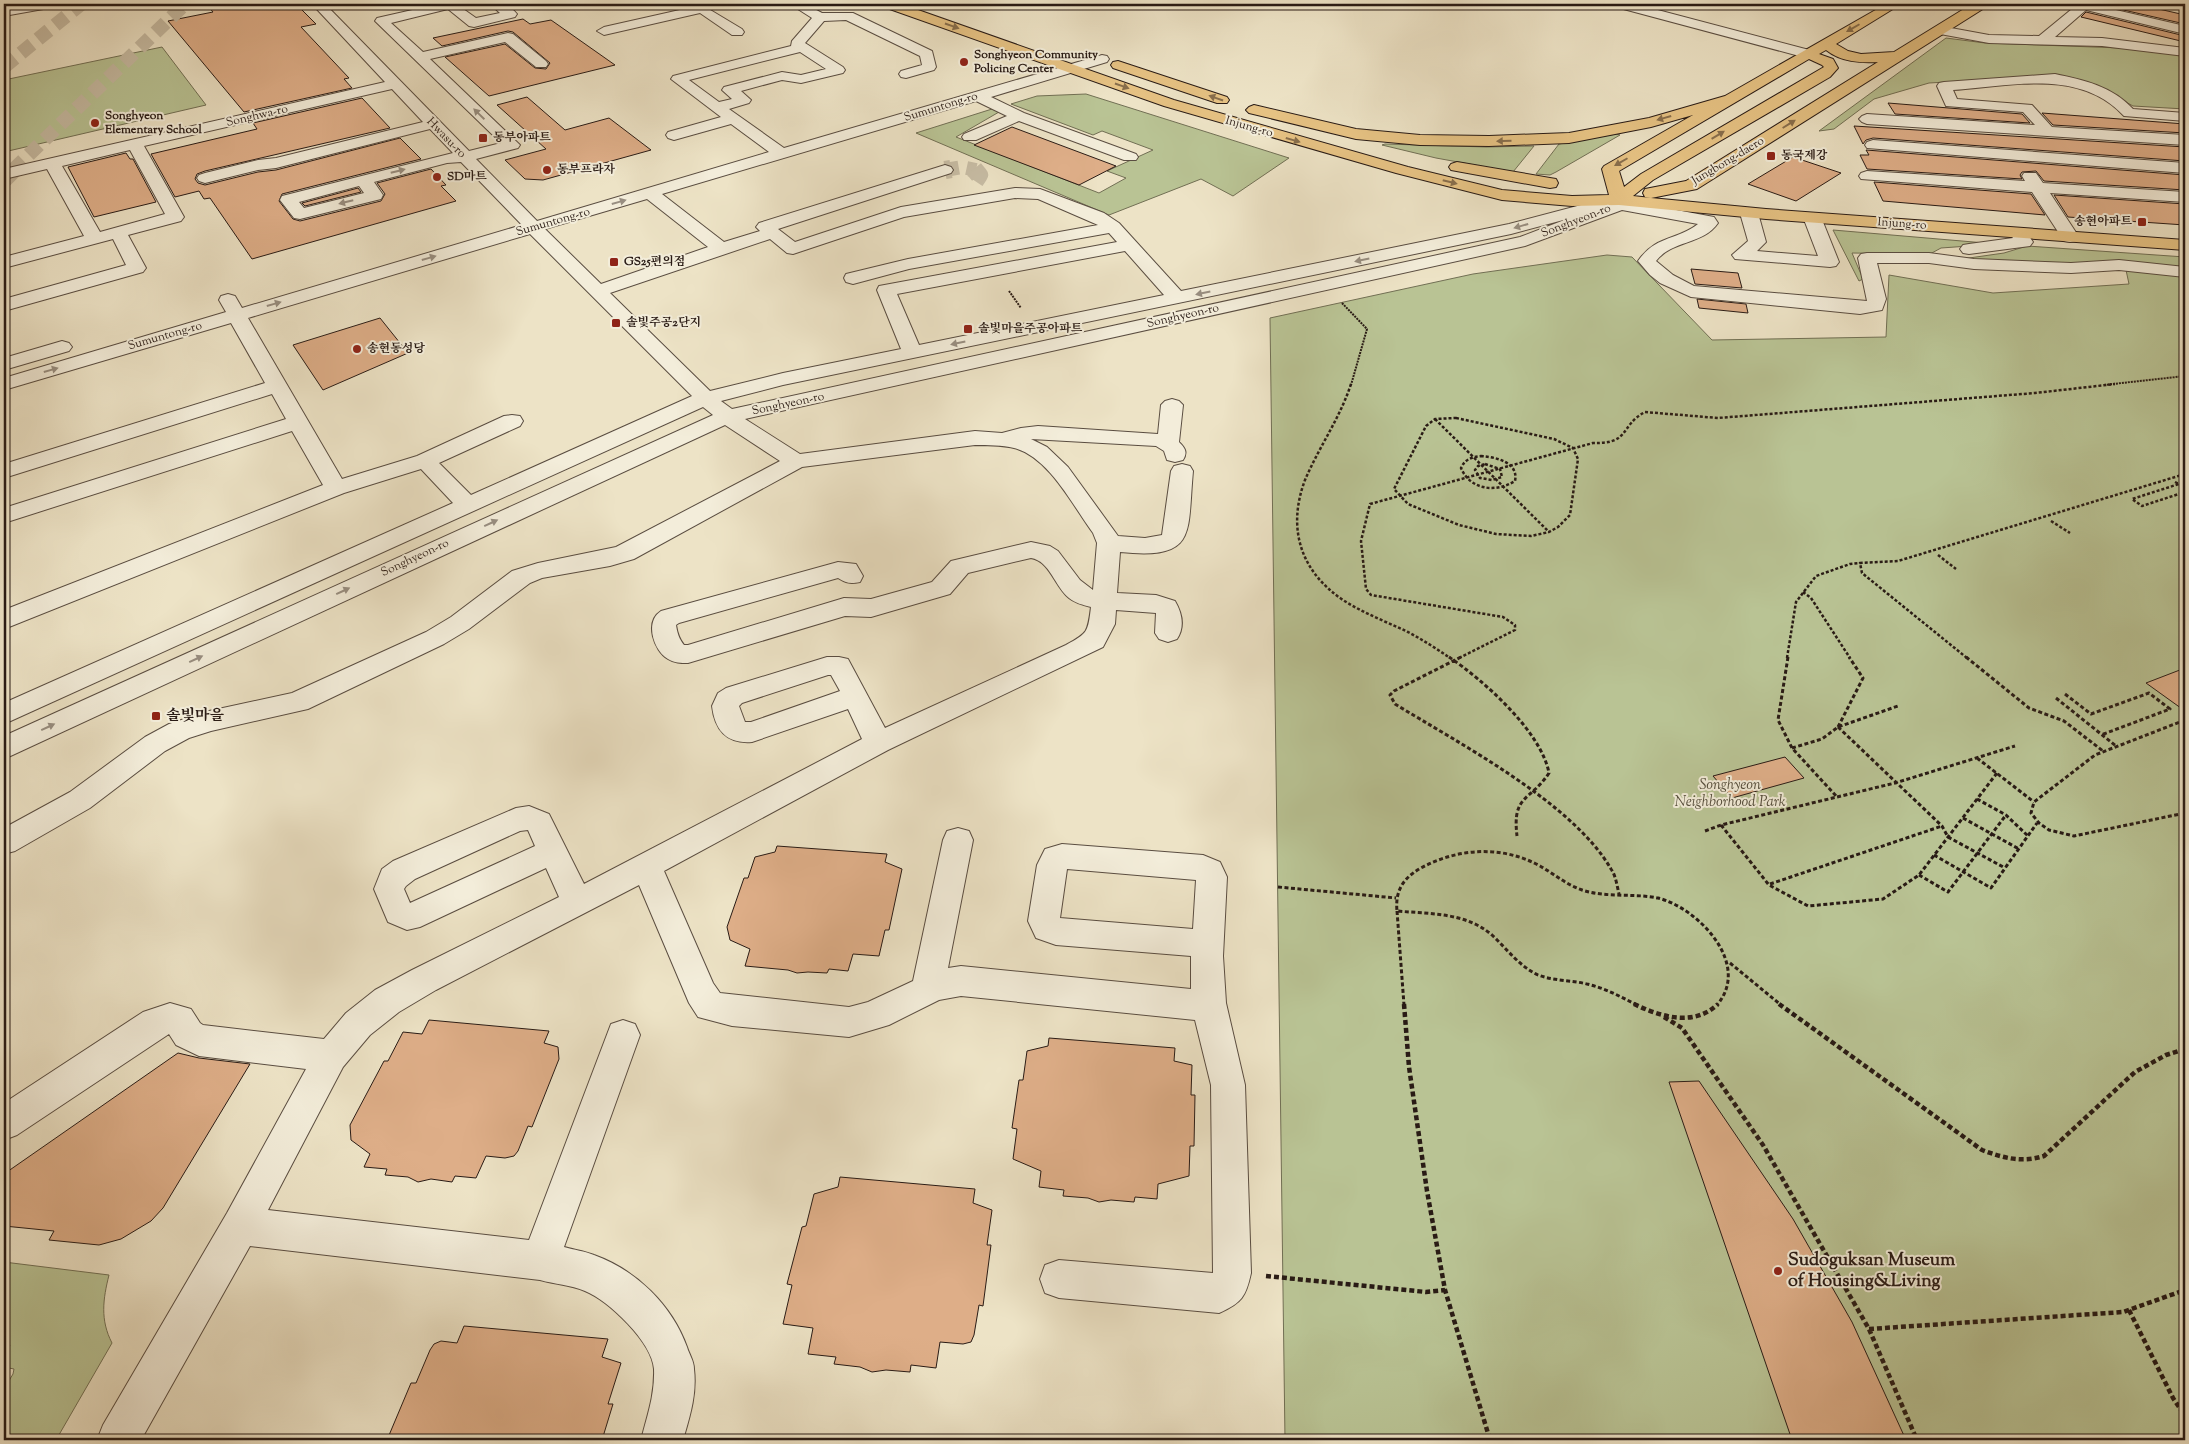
<svg xmlns="http://www.w3.org/2000/svg" width="2189" height="1444" font-family="'Sorts Mill Goudy','Noto Serif KR',serif">
<style>
.green{fill:#b9c394;stroke:#716f54}
.building{fill:#deae88;stroke:#291b15}
.lines{fill:none;stroke-linecap:round;stroke-linejoin:round}
.minor-tunnel-far1{stroke:#c6bba3;stroke-width:14;stroke-dasharray:14 8;stroke-linecap:butt}
.minor-tunnel{stroke:#c6bba3;stroke-width:18;stroke-dasharray:18 9;stroke-linecap:butt}
.highway-tunnel-far1{stroke:#c6bba3;stroke-width:14;stroke-dasharray:14 8;stroke-linecap:butt}
.highway-tunnel{stroke:#c6bba3;stroke-width:18;stroke-dasharray:18 9;stroke-linecap:butt}
.minor-casing{stroke:#5a4d41;stroke-width:2}
.major-casing{stroke:#291b15;stroke-width:2}
.path-far3{stroke:#291b15;stroke-width:2;stroke-dasharray:2 1;stroke-linecap:butt}
.path-far2{stroke:#291b15;stroke-width:2.5;stroke-dasharray:3 2;stroke-linecap:butt}
.path-far1{stroke:#291b15;stroke-width:3;stroke-dasharray:4 2.5;stroke-linecap:butt}
.path{stroke:#291b15;stroke-width:4.5;stroke-dasharray:5 3;stroke-linecap:butt}
.minor{fill:#f3edda;fill-rule:evenodd}
.major{fill:#e6c283;fill-rule:evenodd}
.oneway{fill:#886e4c}
.oneway2{fill:#988e81}
.poi-dot{fill:#8f2418;stroke:#f3edda;stroke-width:2}
.labels{text-anchor:middle;dominant-baseline:central;stroke-width:4;stroke-linejoin:round;paint-order:stroke}
.far-poi-label{font-size:12px;font-weight:bold;fill:#291b15;stroke:#f3edda;text-anchor:start}
.far-street-label{font-size:12px;fill:#291b15;stroke:#f3edda}
.poi-label{font-size:15px;font-weight:bold;fill:#291b15;stroke:#f3edda;text-anchor:start}
.park-label{font-size:15px;font-style:italic;fill:#544d3b;stroke:#f3edda}
.near-poi-label{font-size:18px;font-weight:bold;fill:#291b15;stroke:#f3edda;text-anchor:start}
</style>
<rect width="100%" height="100%" fill="#ede3c6"/>
<filter id="stains"><feTurbulence type="fractalNoise" baseFrequency=".004" numOctaves="4"/><feColorMatrix values="0 0 0 0 .2 0 0 0 0 .09 0 0 0 0 .02 0 0 0 .5 -.17"/></filter>
<radialGradient id="worn" r=".72"><stop offset=".6" stop-color="#630" stop-opacity="0"/><stop offset="1" stop-color="#630" stop-opacity=".3"/></radialGradient>
<path class="green" d="M1946,38L1985,43L2121,48L2185,54V109L2133,106L2099,87L2053,76L1929,83L1874,99L1834,129L1819,131Z
M162,47L206,105L4,152V80Z
M1086,94L1289,158L1233,196L1201,179L1109,215L916,133L992,109L999,112L956,137L1099,193L1126,178L1107,171L1153,150L1102,131L1093,135L1011,104L1037,96Z
M1616,134L1620,135L1556,172L1550,175L1536,174L1559,144Z
M1385,144L1486,147L1534,146L1513,172L1436,158L1382,145Z
M1833,230L1997,244L1941,248L1930,254L1852,253L1863,279L1859,281Z
M2027,246L2185,257V269L2106,262L2093,264L1962,259L2004,253Z
M1607,255L1632,257L1712,340L1886,337L1889,275L1993,293L2129,284L2126,270L2185,276V1440H1285L1270,318L1473,274Z
M4,1262L109,1275C103,1299 100,1320 112,1343L56,1440H4V1389L13,1374L14,1369L4,1367V1355L10,1345L4,1344Z"/>
<path class="building" d="M206,4H296L316,24L301,27L349,78L344,79L352,88L244,112L168,21L213,12Z
M2097,4H2137L2185,15V24Z
M2086,12L2185,36V42L2081,17Z
M523,19L530,24L551,20L615,65L489,96L445,57L505,44L535,68L546,69L550,63L513,32L508,31L442,46L433,38Z
M527,97L565,130L609,118L651,150L543,180L525,179L505,160L546,149L497,105Z
M362,98L390,128L205,171L197,174L195,179L198,183L205,185L258,172L276,170L400,138L421,159L282,194L279,201L293,219L300,221L381,201L385,194L377,183L431,169L446,185L441,186L456,201L252,259L210,198L204,199L199,191L175,197L151,154L257,129L253,123Z
M1888,103L2022,114L2030,123L1895,114Z
M2042,113L2185,124V133L2053,125Z
M1854,126L2185,147V161L1873,138L1866,140L1863,144Z
M1012,127L1116,166L1079,185L974,145Z
M1866,150L2185,175V190L2044,181L2036,171L2022,172L2020,175L2022,179L1867,169L1860,155H1869Z
M126,153L130,159H133L156,202L94,217L68,167Z
M1793,157L1841,173L1796,201L1748,184Z
M1874,182L2031,194L2045,215L1883,201Z
M358,188L361,192L305,206L302,203Z
M2054,195L2185,204V225L2068,217Z
M1691,269L1738,273L1742,288L1695,284Z
M1697,299L1746,304L1748,313L1699,308Z
M380,318L408,353L323,390L293,345Z
M2185,668V711L2146,683Z
M1785,757L1804,778L1732,798L1713,776Z
M777,846L887,854L885,862L902,869L889,930H885L879,956L853,954L848,971L829,969L827,973L808,972L797,973L788,970L745,966L750,949L730,940L727,927L744,878H748L755,857L775,852Z
M429,1020L549,1031L544,1043L558,1047L559,1059L532,1127L528,1126L518,1151L514,1156L505,1158L486,1156L476,1178L455,1176L452,1182L431,1179L418,1182L408,1177L385,1175L387,1169L364,1167L370,1154L351,1140L350,1125L384,1061H388L403,1032L422,1034Z
M1049,1038L1175,1048L1174,1061L1192,1065L1191,1095H1195L1194,1146H1190L1189,1176L1158,1184L1157,1199L1135,1197L1134,1202L1111,1200L1099,1202L1088,1198L1063,1196L1064,1190L1039,1187L1041,1171L1013,1159L1017,1129L1012,1128L1019,1080H1023L1027,1051L1048,1046Z
M178,1053L199,1058L250,1064L163,1208L151,1221L121,1239L99,1245L49,1240L54,1231L4,1226V1174Z
M1699,1081L1793,1219L1852,1322L1906,1440H1792L1669,1082Z
M840,1177L975,1189L973,1203L992,1210L987,1245H991L983,1306L979,1305L974,1335L971,1342L963,1344L940,1342L936,1368L911,1365L910,1372L886,1370L872,1372L860,1367L834,1364L836,1357L808,1354L813,1328L783,1324L792,1285L787,1284L802,1227L806,1226L814,1194L838,1187Z
M464,1326L608,1339L602,1357L621,1363L608,1404H613L602,1440H387L411,1383H416L430,1350L434,1344L441,1341L457,1343Z"/>
<g class="lines">
<path class="minor-tunnel-far1" d="M945,170L962,167L976,170"/>
<path class="minor-tunnel" d="M974,169L979,175L975,181
M945,170L951,169"/>
<path class="highway-tunnel-far1" d="M4,67L81,4
M13,170L185,4"/>
<path class="highway-tunnel" d="M4,179L14,169"/>
<g class="minor-casing">
<path id="minor" d="M29,4H55L49,8L4,16V8Z
M312,4H325L469,151L501,143L375,21L377,18L439,4H460L459,6L476,18L500,13L490,4C501,4 509,4 517,14L515,17L474,27L469,26L448,9L391,23L423,52L508,33L513,34L546,61L548,64L546,67H536L505,42L430,59L520,145L518,148L476,159L537,221L769,152L731,124L674,140L668,138L666,135L668,132L721,117L671,79L673,76L791,46L792,41L812,18L790,4H805L822,13H853L932,51L936,67L934,70L906,78L901,77L899,74L901,71L922,65L920,56L846,20L824,21L805,43L843,67L845,70L843,73L801,83L782,80L741,91L751,100L749,103L729,109L784,148L1102,55L1107,56L1109,59L1107,62L991,97L1024,113L1136,154L1138,157L1136,160H1124L1019,121L976,140H964L962,137L964,134L1007,116L976,101L662,194L724,242L760,231L756,227L759,223L945,165L951,167L953,170L951,173L778,229L795,242L901,207L1015,188L1040,189L1104,213L1119,223L1181,291L1509,224L1619,195L1625,196L1628,201L1714,217L1718,223C1703,245 1672,240 1656,261L1673,275L1694,286L1867,301L1858,258L1861,254L1867,253H1929L1974,259L2071,263L2119,260L2185,267V277L2119,270L2071,273L1974,269L1929,263H1877L1886,299L1882,310L1860,314L1691,297L1660,283L1650,275L1638,261C1656,235 1676,241 1698,224L1622,210L1525,246L745,419L800,454L975,431L1002,433L1021,428L1038,426L1158,434L1161,405L1165,401L1172,399L1179,401L1183,405L1179,442C1185,448 1188,452 1183,460L1175,462L1167,460L1164,451L1156,446L1031,439L1047,447L1068,467L1118,536L1145,538L1162,535L1171,471L1174,466L1182,464L1190,466L1193,471C1187,534 1198,560 1120,552L1117,593L1156,595L1175,601C1182,613 1185,627 1177,639L1168,642L1159,639L1155,633L1156,613L1116,610L1115,624L1103,647L888,750L664,871L713,983L720,993L849,1007L868,1002L913,981L943,840L947,831L958,828L969,831L973,840L948,968L961,966L1191,989V956L1056,945L1036,938L1028,921L1037,865L1045,849L1062,844L1203,855L1220,862L1227,877L1223,956L1226,1003L1245,1085L1251,1273C1246,1296 1242,1303 1219,1313L1059,1298L1045,1293L1040,1279L1045,1265L1059,1260L1213,1273L1211,1085L1195,1020L961,996L939,1000L889,1025L849,1037L732,1026L698,1017L689,1003L639,885L436,990L399,1012L370,1035L343,1067L268,1210L529,1240L611,1024L623,1020L635,1024L640,1035L564,1247C574,1250 585,1251 594,1255C636,1270 672,1305 687,1347C689,1354 694,1361 694,1369C697,1394 690,1416 683,1440H641C647,1416 655,1395 654,1369C652,1342 609,1301 585,1291C571,1285 554,1284 540,1280L250,1246L141,1440H97L103,1425L227,1213L306,1069L199,1056L176,1045L169,1034L17,1135L4,1140V1103L143,1012L170,1003L191,1009L200,1023L203,1025L324,1039L346,1013L375,990L412,970L559,897L546,868L420,927L407,930L388,922L374,889L382,869L393,861L516,808L529,806L549,814L584,884L862,739L848,709L752,742C727,744 715,731 712,706L718,693L726,688L827,657H839L848,659L885,728L1066,645C1088,633 1088,632 1091,607C1083,605 1075,603 1069,598C1055,587 1050,561 1031,558L968,573L950,594L871,617L845,616L688,663C681,663 674,663 668,659C654,651 644,622 661,611L838,562L856,564L863,576L860,582C850,584 846,583 838,578L679,623L676,625C677,632 679,639 684,645H688L844,598L871,599L932,582L951,561L1031,542L1050,546L1058,551L1080,580L1093,590L1097,543L1093,533C1073,506 1049,457 1014,448C1002,445 988,445 975,445L802,467L634,559L610,566L542,578L530,583L469,629L444,644L308,709L211,731L189,738L165,751L90,808L15,851L4,854V828L70,792L145,737L169,724L209,711L292,693L426,632L451,617L512,571L538,563L616,547L780,461L725,425L4,759V736L713,415L703,407L4,724V703L453,503L421,469L344,493L4,629V610L323,485L292,431L4,523V508L286,419L272,394L4,478V464L265,383L231,323L4,390V378L226,312L219,300L221,296L228,294L235,296L242,308L522,225L461,162L447,163L374,182L383,195L381,199L300,219L294,218L280,200L282,196L453,153L430,129L276,168L258,170L205,183L199,181L197,178L199,175L205,173L258,160L276,158L423,122L392,89L144,146L184,217L181,221L128,235L146,268L143,272L4,311V299L126,265L113,239L4,268V257L84,236L47,169L4,179V169L385,82ZM800,52L826,69L801,75L782,72L724,87L722,90L732,99L719,102L689,80ZM130,150L165,214L100,232L62,166ZM359,186L364,193L304,208L299,202ZM1015,198L1038,199L1098,225L908,259L846,274L844,278L846,282L853,284L909,269L1109,233L1117,242L879,286L877,290L901,349L783,373L710,391L610,293L770,239L787,253L793,254L904,217ZM647,199L708,247L601,284L545,229ZM1567,219L1520,237L732,409L721,401L783,385L1511,234ZM530,234L692,396L471,495L439,463L520,426L523,421L520,416L512,415L504,416L417,456L342,479L248,318ZM1125,251L1164,295L919,345L897,294ZM828,675H831L840,691L751,722H745L739,706L742,703ZM528,830L535,846L410,903L404,889L406,886L415,879L520,831ZM1067,869L1196,880L1193,929L1060,918Z
M1615,4H1635L1813,51L1815,54L1808,58L1803,57L1616,7Z
M2078,4H2090L2185,26V34L2086,10L2055,37L2102,38L2185,48V56L2102,46L1989,43L1940,34L1933,30L1940,26L1989,35L2039,36Z
M702,5L742,29L744,32L742,35H732L700,13L604,35L597,31L604,27Z
M2055,74C2084,80 2112,86 2133,109L2185,113V121L2124,116C2080,68 2011,86 1953,90L1957,99L2032,105L2052,127L2185,135V145L1867,124L1862,122L1859,119L1862,116L1867,114L2035,125L2023,112L1946,106L1937,86L1939,83L1944,82Z
M1873,140L2185,163V173L1867,148L1865,145L1867,142Z
M1867,171L2025,181L2022,176L2024,173H2036L2043,183L2185,192V202L2050,193L2079,237L2076,241L2070,242L2064,241L2032,192L1861,179L1859,176L1861,173Z
M1749,208L1755,209L1758,213L1766,242L1757,251L1818,256L1803,217L1806,213H1818L1821,217L1839,262L1836,266L1830,267L1735,259L1732,255L1748,241L1740,213L1743,209Z
M2019,229L2025,230L2033,242L2030,246L1969,254L1963,253L1960,249L1963,245L1969,244L2013,238L2010,234L2013,230Z
M62,341L69,343L72,347L69,351L4,370V358Z"/>
</g>
<g class="major-casing">
<path id="major" d="M883,4H901L1174,100L1408,167L1502,190L1572,196L1609,195L1602,169L1604,166L1693,115L1651,127L1569,143L1489,146L1420,145L1356,139L1249,113L1246,110L1249,107L1254,105L1356,129L1420,135L1489,136L1569,133L1649,118L1725,96L1886,4H1901L1836,44L1848,51L1861,54L1894,52L1972,4H1987L1986,7L1697,189L1651,198L1766,209L2185,240V250L1766,219L1619,205L1572,206L1502,200L1396,173L1164,106L884,7ZM1826,50C1841,62 1860,63 1878,62L1686,181L1645,189L1643,193L1645,197L1651,198L1633,196L1653,180L1830,77L1838,68L1833,59L1819,54ZM1809,59L1822,65L1824,67L1641,174L1624,187L1619,171Z
M1118,61L1227,97L1229,100L1227,103H1217L1113,68L1111,65L1113,62Z
M1457,162L1550,178L1556,179L1558,183L1556,187L1550,188L1451,170L1449,167L1451,164Z"/>
</g>
<path class="path-far3" d="M1009,291L1021,308
M1342,303L1367,329L1351,385
M2104,385L2185,376"/>
<path class="path-far2" d="M1351,384C1340,418 1319,447 1305,480C1287,528 1300,571 1343,600C1363,613 1387,622 1408,632C1423,640 1437,649 1450,658
M1456,418L1554,439L1573,448L1578,459L1570,515L1558,527L1549,532L1531,536L1496,534L1459,525L1408,504L1394,489L1426,426L1435,419Z
M1435,419L1549,532
M1481,456C1495,457 1519,462 1515,481C1496,493 1470,490 1461,468C1465,459 1472,457 1481,456Z
M1485,464L1500,469L1502,477L1492,480L1480,478L1475,470L1478,466Z
M2183,480L2185,482
M2175,482L2179,484L2132,499L2142,506L2185,492
M2051,521L2070,533
M1938,555L1956,569
M1803,592L1811,598L1850,658
M1459,658L1515,630V625L1503,617L1371,595L1366,589L1361,541L1370,504L1593,443C1631,444 1619,426 1645,412L1718,418L2035,393L2115,384
M1787,658L1796,602L1816,576L1850,564L1860,563
M1967,658L1862,573L1860,563L1898,561L2185,474"/>
<path class="path-far1" d="M1449,657C1483,680 1541,731 1549,773C1530,802 1512,794 1517,836
M1461,657L1394,691L1390,695L1395,704C1460,744 1573,803 1611,869C1616,876 1617,886 1619,894
M1788,657L1778,720L1792,748L1837,797
M1966,657L2029,708L2064,721L2103,751
M2065,694L2091,714L2149,693L2170,709L2101,735
M2056,698L2116,746
M2185,720L2095,755L2034,802L2031,813L2039,823L2049,830L2074,836L2185,813
M1838,727L1863,678L1849,657
M1838,727L1942,826L1948,837L2005,868
M1792,748L1822,739L1838,727L1898,706
M1977,758L2034,802
M1977,799L2006,815L2028,836
M1963,818L2019,849
M1721,825L1769,885L1808,906L1883,899L1919,875L1997,773
M1705,831L1721,825L1895,783L2015,746
M1934,855L1991,888L2037,823
M1919,875L1948,892L2006,815
M1770,884L1942,826
M1278,887L1396,898
M1397,911L1404,1005
M1730,963L1781,1005
M1637,1005C1621,997 1605,988 1587,984C1571,980 1554,981 1538,975C1519,966 1507,949 1492,935C1465,912 1430,914 1397,911C1395,891 1403,878 1421,868C1458,848 1502,845 1540,866C1554,874 1567,885 1582,890C1606,898 1633,893 1658,898C1698,908 1752,964 1717,1005"/>
<path class="path" d="M1404,1004L1409,1067L1427,1191L1445,1290L1490,1440
M1634,1004C1661,1017 1694,1027 1718,1004
M1779,1004L1982,1150C2003,1158 2022,1163 2044,1156L2135,1072L2166,1055L2185,1049
M1664,1017L1682,1028L1763,1145L1869,1329L1917,1440
M1266,1276L1426,1292L1445,1290
M2129,1310L2173,1398L2185,1416
M1869,1329L2123,1312L2185,1290"/>
<use href="#minor" class="minor"/>
<use href="#major" class="major"/>
</g>
<defs><path id="oneway-solid" d="M-6-.8H1V-3.2L6.5 0L1 3.2V.8H-6Z" transform="scale(1.25)"/></defs>
<g class="oneway">
<use href="#oneway-solid" transform="translate(952 26) rotate(19)"/>
<use href="#oneway-solid" transform="translate(1853 28) rotate(150)"/>
<use href="#oneway-solid" transform="translate(1122 86) rotate(19)"/>
<use href="#oneway-solid" transform="translate(1216 98) rotate(-161)"/>
<use href="#oneway-solid" transform="translate(1664 118) rotate(164)"/>
<use href="#oneway-solid" transform="translate(1789 124) rotate(-32)"/>
<use href="#oneway-solid" transform="translate(1718 135) rotate(-31)"/>
<use href="#oneway-solid" transform="translate(1293 140) rotate(16)"/>
<use href="#oneway-solid" transform="translate(1504 141) rotate(178)"/>
<use href="#oneway-solid" transform="translate(1621 162) rotate(150)"/>
<use href="#oneway-solid" transform="translate(1450 182) rotate(14)"/>
</g>
<g class="oneway2">
<use href="#oneway-solid" transform="translate(479 114) rotate(-136)"/>
<use href="#oneway-solid" transform="translate(398 171) rotate(-14)"/>
<use href="#oneway-solid" transform="translate(346 202) rotate(166)"/>
<use href="#oneway-solid" transform="translate(619 202) rotate(-16)"/>
<use href="#oneway-solid" transform="translate(1521 226) rotate(164)"/>
<use href="#oneway-solid" transform="translate(429 258) rotate(-16)"/>
<use href="#oneway-solid" transform="translate(1362 260) rotate(168)"/>
<use href="#oneway-solid" transform="translate(1203 293) rotate(168)"/>
<use href="#oneway-solid" transform="translate(274 304) rotate(-16)"/>
<use href="#oneway-solid" transform="translate(958 343) rotate(168)"/>
<use href="#oneway-solid" transform="translate(51 370) rotate(-16)"/>
<use href="#oneway-solid" transform="translate(491 523) rotate(-25)"/>
<use href="#oneway-solid" transform="translate(343 591) rotate(-25)"/>
<use href="#oneway-solid" transform="translate(196 659) rotate(-25)"/>
<use href="#oneway-solid" transform="translate(48 727) rotate(-25)"/>
</g>
<g class="poi-dot">
<circle cx="964" cy="62" r="5"/>
<circle cx="95" cy="123" r="5"/>
<rect x="478" y="133" width="10" height="10" rx="2.5"/>
<rect x="1766" y="151" width="10" height="10" rx="2.5"/>
<circle cx="547" cy="170" r="5"/>
<circle cx="437" cy="177" r="5"/>
<rect x="2137" y="217" width="10" height="10" rx="2.5"/>
<rect x="609" y="257" width="10" height="10" rx="2.5"/>
<rect x="611" y="318" width="10" height="10" rx="2.5"/>
<rect x="963" y="324" width="10" height="10" rx="2.5"/>
<circle cx="357" cy="349" r="5"/>
<rect x="151" y="711" width="10" height="10" rx="2.5"/>
<circle cx="1778" cy="1271" r="5"/>
</g>
<g class="labels">
<g class="far-poi-label">
<text x="974" y="55">Songhyeon Community<tspan x="974" dy="14">Policing Center</tspan></text>
<text x="105" y="116">Songhyeon<tspan x="105" dy="14">Elementary School</tspan></text>
<text x="493" y="138">동부아파트</text>
<text x="1781" y="156">동국제강</text>
<text x="557" y="170">동부프라자</text>
<text x="447" y="177">SD마트</text>
<text x="2132" y="222" text-anchor="end">송현아파트</text>
<text x="624" y="262">GS25편의점</text>
<text x="626" y="323">솔빛주공2단지</text>
<text x="978" y="329">솔빛마을주공아파트</text>
<text x="367" y="349">송현동성당</text>
</g>
<g class="far-street-label">
<text transform="translate(941 107) rotate(-17)">Sumuntong-ro</text>
<text transform="translate(257 116) rotate(-13)">Songhwa-ro</text>
<text transform="translate(1249 127) rotate(16)">Injung-ro</text>
<text transform="translate(446 138) rotate(46)">Hwasu-ro</text>
<text transform="translate(1728 161) rotate(-31)">Jungbong-daero</text>
<text transform="translate(1576 221) rotate(-21)">Songhyeon-ro</text>
<text transform="translate(553 222) rotate(-16)">Sumuntong-ro</text>
<text transform="translate(1902 224) rotate(4)">Injung-ro</text>
<text transform="translate(1183 316) rotate(-13)">Songhyeon-ro</text>
<text transform="translate(165 336) rotate(-16)">Sumuntong-ro</text>
<text transform="translate(788 404) rotate(-12)">Songhyeon-ro</text>
<text transform="translate(415 558) rotate(-25)">Songhyeon-ro</text>
</g>
<g class="poi-label">
<text x="166" y="716">솔빛마을</text>
</g>
<g class="park-label">
<text x="1730" y="785">Songhyeon<tspan x="1730" dy="17">Neighborhood Park</tspan></text>
</g>
<g class="near-poi-label">
<text x="1788" y="1261">Sudoguksan Museum<tspan x="1788" dy="21">of Housing&amp;Living</tspan></text>
</g>
</g>
<rect width="2189" height="1444" fill="none" stroke="#ede3c6" stroke-width="20"/>
<rect x="5" y="5" width="2179" height="1434" fill="none" stroke="#291b15" stroke-width="2.5"/>
<rect x="10" y="10" width="2169" height="1424" fill="none" stroke="#291b15"/>
<rect width="100%" height="100%" filter="url(#stains)"/>
<rect width="100%" height="100%" fill="url(#worn)"/>
</svg>
